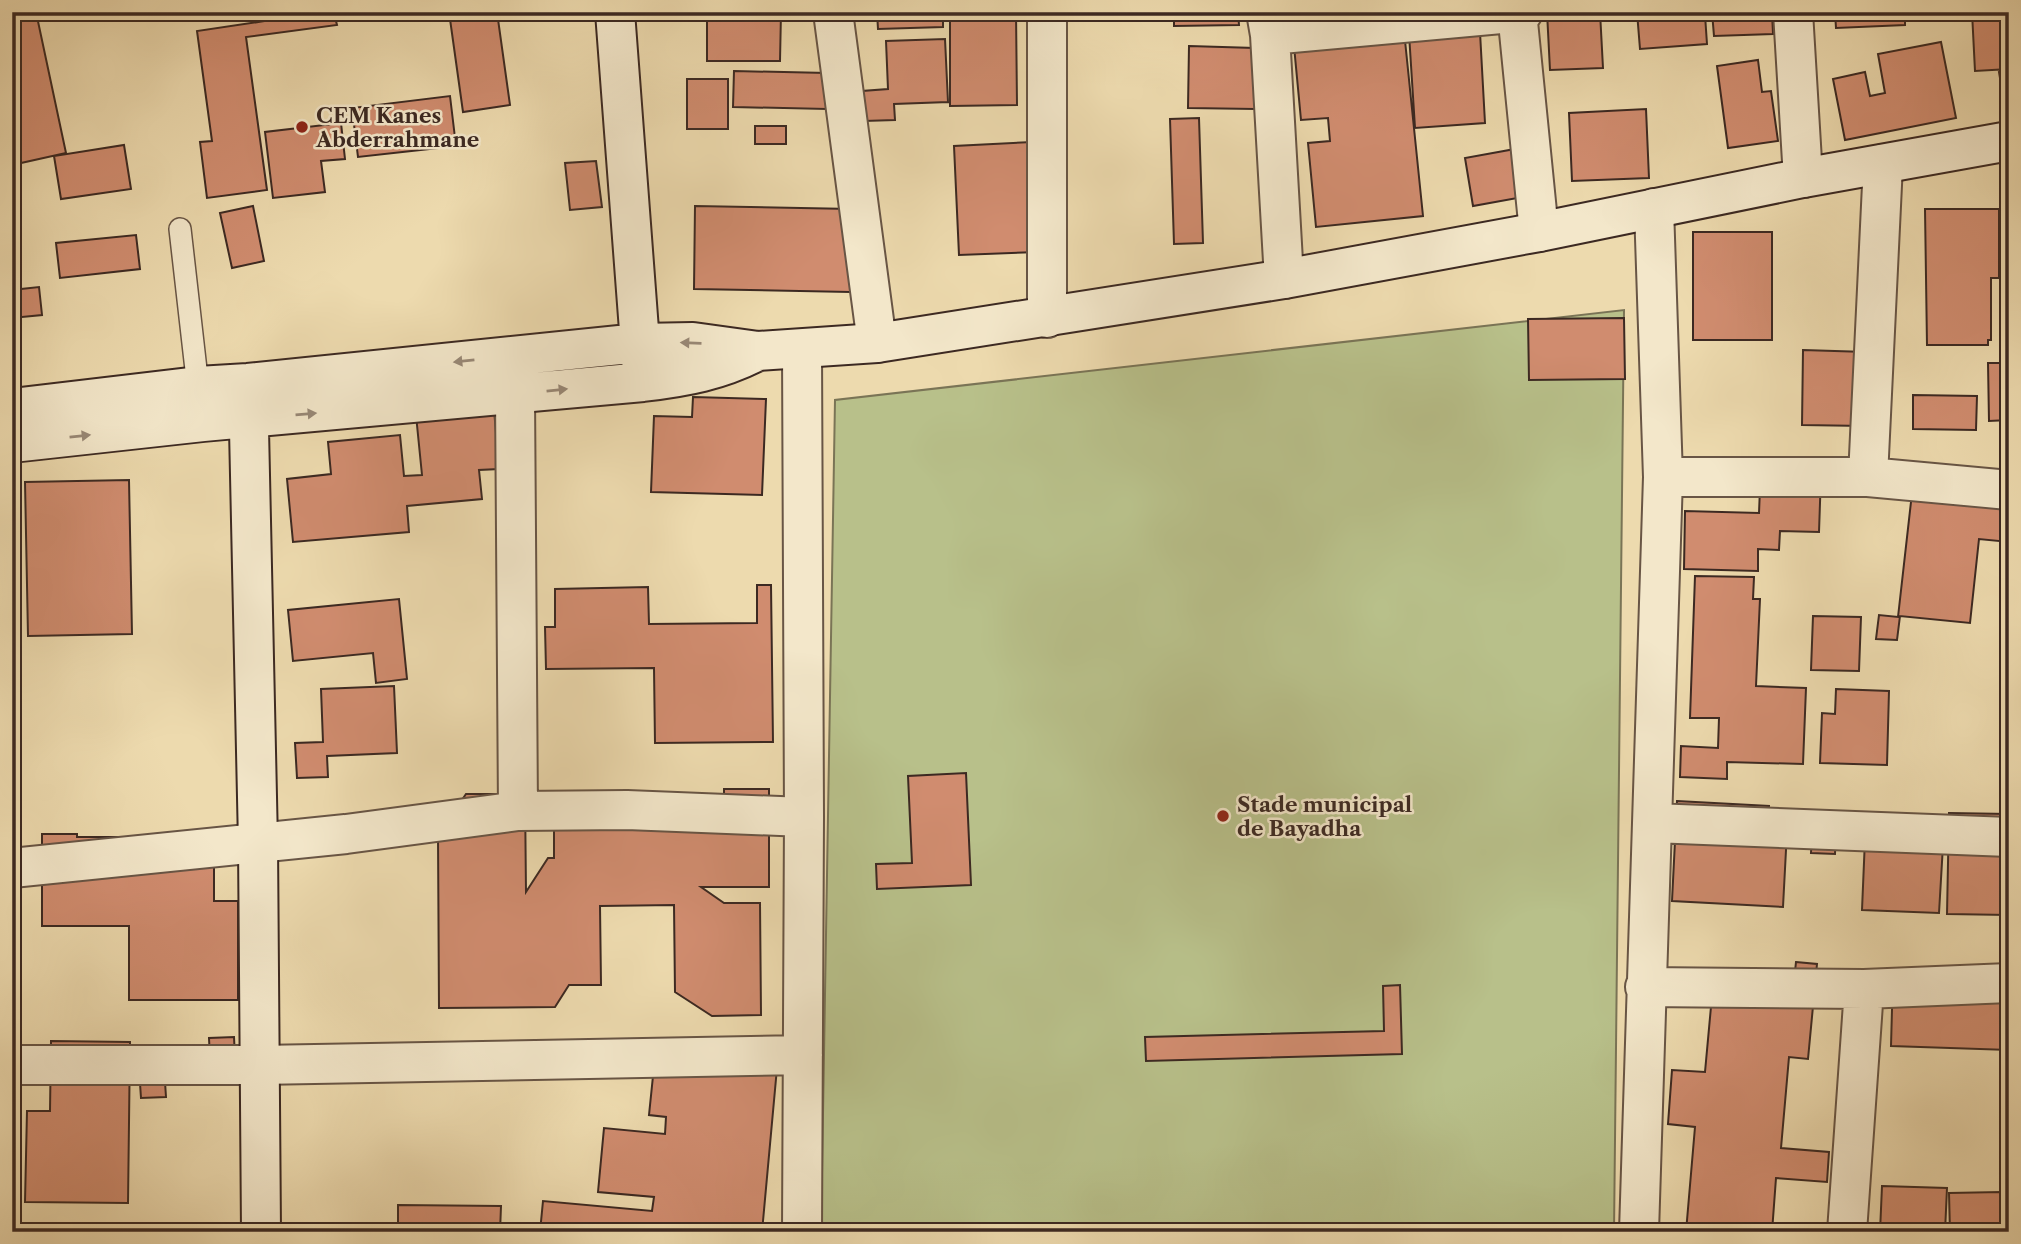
<svg xmlns="http://www.w3.org/2000/svg" width="2021" height="1244" font-family="'Libre Caslon Text',serif">
<style>
.green{fill:#b8c08a;stroke:#7a7456;stroke-width:2}
.building{fill:#d08c6f;stroke:#3c2922;stroke-width:2}
.lines{fill:none;stroke-linecap:round;stroke-linejoin:round}
.lane-casing{stroke:#685545;stroke-width:24}
.street-casing{stroke:#685545;stroke-width:42}
.secondary-casing{stroke:#3c2922;stroke-width:42}
.lane{stroke:#f3e7ca;stroke-width:21}
.street{stroke:#f3e7ca;stroke-width:38}
.secondary{stroke:#f3e7ca;stroke-width:38}
.oneway{fill:#988876}
.poi-dot{fill:#8f2418;stroke:#f3e7ca;stroke-width:2.5}
.labels{text-anchor:middle;dominant-baseline:central;stroke-width:5;stroke-linejoin:round;paint-order:stroke}
.poi-label{font-size:21px;font-weight:bold;fill:#3c2922;stroke:#f3e7ca;text-anchor:start}
</style>
<rect width="100%" height="100%" fill="#eddaae"/>
<filter id="stains"><feTurbulence type="fractalNoise" baseFrequency=".00286" numOctaves="4"/><feColorMatrix values="0 0 0 0 .2 0 0 0 0 .09 0 0 0 0 .02 0 0 0 .5 -.17"/></filter>
<radialGradient id="worn" r=".72"><stop offset=".6" stop-color="#630" stop-opacity="0"/><stop offset="1" stop-color="#630" stop-opacity=".3"/></radialGradient>
<path class="green" d="M1624,310L1614,1232H821L835,400Z"/>
<path class="building" d="M12,12H36L66,153L21,163L12,119Z
M263,12H397L336,21L337,25L246,37L267,190L207,198L200,142L212,141L197,31L265,21Z
M449,12H497L510,105L463,112Z
M707,12H781L780,61H707Z
M877,12H943V27L878,29Z
M950,12H1016L1017,105L950,106Z
M1174,12H1238L1239,25L1174,26Z
M1547,12H1600L1603,68L1550,70Z
M1637,12H1676L1677,16L1705,15L1707,44L1640,49Z
M1712,12H1772L1773,34L1714,36Z
M1835,12H1905V25L1836,28Z
M1972,12H2009V69L1975,71Z
M1479,14L1485,123L1415,128L1408,18Z
M1403,21L1423,216L1316,227L1308,143L1330,141L1328,118L1301,120L1294,46Z
M945,39L948,102L894,104L895,120L864,121L862,91L888,89L886,41Z
M1941,42L1956,118L1845,140L1833,79L1865,72L1870,96L1885,93L1878,54Z
M1189,46L1255,48V109L1188,108Z
M1758,60L1762,92L1771,91L1778,141L1728,148L1717,66Z
M2009,70V108H2005L1999,72Z
M734,71L827,73V109L733,107Z
M687,79H728V129H687Z
M450,96L456,146L358,157L352,108Z
M1646,109L1649,178L1572,181L1569,113Z
M1199,118L1203,243L1174,244L1170,119Z
M341,123L345,159L321,161L325,192L273,198L265,132Z
M755,126H786V144H755Z
M1032,142L1038,252L959,255L954,146Z
M124,145L131,189L61,199L54,156Z
M1515,149L1523,197L1473,206L1465,158Z
M596,161L602,207L570,210L565,163Z
M253,206L264,261L232,268L220,213Z
M695,206L852,209L850,292L694,289Z
M1925,209H1999V278H1991V340H1988V345H1927Z
M1693,232H1772V340H1693Z
M136,235L140,269L60,278L56,243Z
M39,287L42,315L12,318V290Z
M1624,318L1625,379L1529,380L1528,319Z
M1803,350L1866,352L1865,426L1802,425Z
M1988,363H2009V420L1989,421Z
M1913,395L1977,396L1976,430L1913,429Z
M693,397L766,399L762,495L651,492L654,416L692,417Z
M494,409L499,469L479,470L482,499L407,506L409,532L293,542L287,479L331,474L328,442L400,435L404,476L422,475L416,415Z
M1761,464L1821,474L1819,532L1780,531L1779,550L1758,549V571L1684,569L1685,511L1759,513Z
M2009,478V542L1979,539L1970,623L1900,616L1897,640L1876,639L1879,615L1898,617L1912,493Z
M129,480L132,634L28,636L25,482Z
M1695,576L1754,577L1753,599H1760L1756,686L1806,688L1803,764L1727,762V779L1680,777L1681,746L1718,748L1719,718H1690Z
M757,585H771L773,742L655,743L654,668L546,669L545,627H555V589L648,587L649,624L757,623Z
M399,599L407,679L376,683L373,653L293,661L288,610Z
M1813,616L1861,617L1859,671L1811,670Z
M394,686L397,753L327,756L328,777L297,778L295,743L323,742L321,689Z
M1836,689L1889,691L1887,765L1820,763L1822,713L1835,714Z
M966,773L971,885L877,889L876,864L912,863L908,776Z
M724,789H769V887H701L724,903H760L761,1015L712,1016L675,992L674,905L600,906L601,985H569L555,1007L439,1008L438,835L466,794H525L526,892L548,858H554V820L724,805Z
M1677,801L1769,806L1768,822L1836,825L1835,854L1811,853L1812,833L1787,831L1783,907L1672,901Z
M1949,813L2009,814V915L1947,914Z
M1866,815L1943,845L1939,913L1862,910Z
M42,834H77V837H214V901H238V1000H129V926H42Z
M1796,962L1817,964L1808,1059L1789,1057L1781,1148L1829,1152L1827,1182L1776,1178L1772,1232H1686L1695,1127L1668,1124L1672,1070L1705,1072L1714,974L1794,981Z
M1893,973L2009,977V1050L1891,1046Z
M1400,985L1402,1054L1146,1061L1145,1037L1384,1031L1383,986Z
M234,1037L236,1079L211,1080L209,1038Z
M51,1041L130,1042L128,1203L25,1202L27,1111H50Z
M779,1046L762,1232H540L543,1201L652,1211L654,1197L598,1192L604,1128L665,1134L666,1117L649,1115L656,1047Z
M163,1052L166,1097L141,1098L138,1054Z
M1882,1186L1947,1188L1945,1232H1880Z
M2001,1192L2003,1232H1950L1949,1193Z
M398,1205L501,1206L500,1232H398Z"/>
<g class="lines">
<g class="lane-casing">
<path id="lane" d="M180,229L199,396"/>
</g>
<g class="street-casing">
<path id="street" d="M833,12L877,343
M1047,12V318
M1266,12L1270,35L1284,279
M1517,12L1539,232
M1793,12L1803,178
M1270,35L1523,12
M515,395L518,811
M1663,477H1868L2009,490
M1868,477L1883,164
M1653,823L2009,837
M12,868L346,834L518,811L627,810L804,817
M1645,987L1864,989L2009,983
M12,1065H259L803,1055
M802,1232L804,817L802,349
M1639,1232L1663,477L1654,208
M1847,1232L1864,989"/>
</g>
<g class="secondary-casing">
<path id="secondary" d="M615,12L642,370
M248,383L258,843L261,1232
M12,408L198,386L248,383L639,343L693,342L758,351L877,343L1284,279L1539,232L1803,178L2009,141
M12,443L203,422L643,382C686,377 719,371 758,351"/>
</g>
<use href="#lane" class="lane"/>
<use href="#street" class="street"/>
<use href="#secondary" class="secondary"/>
</g>
<defs><path id="oneway-solid" d="M-6-.8H1V-3.2L6.5 0L1 3.2V.8H-6Z" transform="scale(1.75)"/></defs>
<g class="oneway">
<use href="#oneway-solid" transform="translate(691 343) rotate(-178)"/>
<use href="#oneway-solid" transform="translate(464 361) rotate(174)"/>
<use href="#oneway-solid" transform="translate(557 390) rotate(-6)"/>
<use href="#oneway-solid" transform="translate(306 414) rotate(-5)"/>
<use href="#oneway-solid" transform="translate(80 436) rotate(-6)"/>
</g>
<g class="poi-dot">
<circle cx="302" cy="127" r="7"/>
<circle cx="1223" cy="816" r="7"/>
</g>
<g class="labels">
<g class="poi-label">
<text x="316" y="115">CEM Kanes<tspan x="316" dy="24">Abderrahmane</tspan></text>
<text x="1237" y="804">Stade municipal<tspan x="1237" dy="24">de Bayadha</tspan></text>
</g>
</g>
<rect width="2021" height="1244" fill="none" stroke="#eddaae" stroke-width="42"/>
<rect x="14" y="14" width="1993" height="1216" fill="none" stroke="#3c2922" stroke-width="3.5"/>
<rect x="21" y="21" width="1979" height="1202" fill="none" stroke="#3c2922" stroke-width="2"/>
<rect width="100%" height="100%" filter="url(#stains)"/>
<rect width="100%" height="100%" fill="url(#worn)"/>
</svg>
